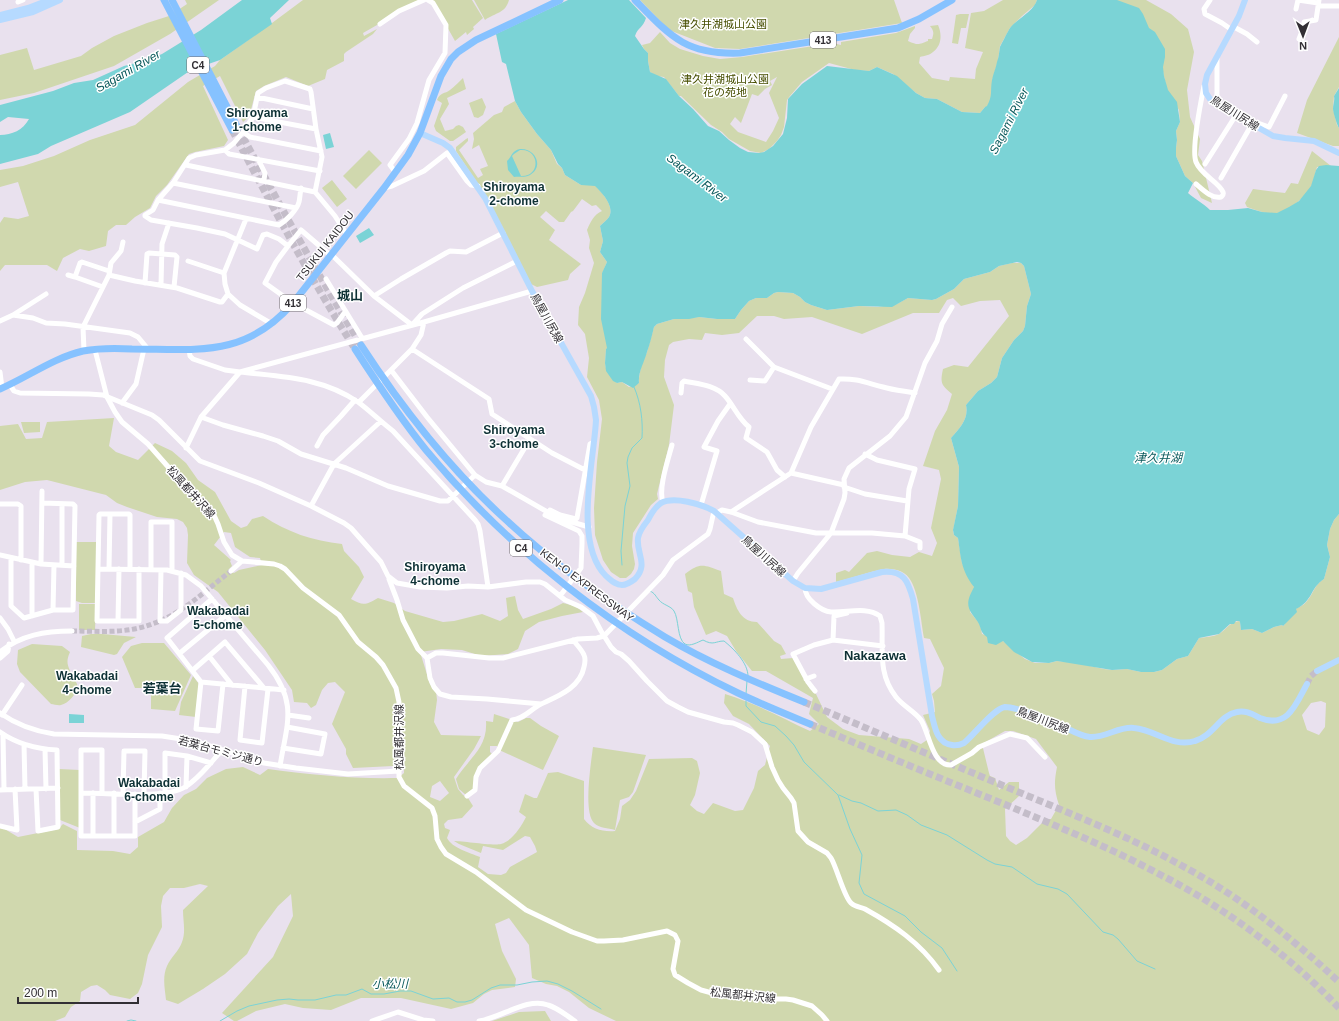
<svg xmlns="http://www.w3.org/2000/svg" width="1339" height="1021" font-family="Arial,'Noto Sans JP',sans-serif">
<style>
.green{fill:#d0d8ae;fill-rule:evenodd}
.water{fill:#7bd3d6;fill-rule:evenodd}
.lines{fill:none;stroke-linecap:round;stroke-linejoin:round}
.stream{stroke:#7bd3d6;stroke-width:1}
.minor-tunnel{stroke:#c4bdc9;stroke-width:5;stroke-dasharray:5 2.5;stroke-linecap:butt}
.major-tunnel{stroke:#c4bdc9;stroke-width:6;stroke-dasharray:6 3;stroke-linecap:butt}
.highway-tunnel{stroke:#c4bdc9;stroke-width:7;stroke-dasharray:7 3.5;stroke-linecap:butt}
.minor{stroke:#fff;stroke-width:5}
.major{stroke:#b6daff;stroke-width:6}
.highway{stroke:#86c2ff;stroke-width:7}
.labels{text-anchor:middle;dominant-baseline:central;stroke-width:3;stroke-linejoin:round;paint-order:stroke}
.shield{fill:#fff;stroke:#706d71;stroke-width:1}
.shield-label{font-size:10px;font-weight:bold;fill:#322f34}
.park-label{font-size:11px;fill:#474f02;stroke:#fff}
.street-label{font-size:11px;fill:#322f34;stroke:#fff}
.water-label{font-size:12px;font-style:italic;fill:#09595b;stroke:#fff}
.neighbourhood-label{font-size:12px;font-weight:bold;fill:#0e3135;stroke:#fff}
.quarter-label{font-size:13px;font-weight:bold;fill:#0e3135;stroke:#fff}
</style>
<rect width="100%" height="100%" fill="#e9e1ee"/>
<path class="green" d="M185,0H219L170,34L114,66L34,93L0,100V55L27,48L34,70L81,56L92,48L114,36L147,23L169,16L187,4Z
M303,0H421L363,33L364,36L377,29L373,34L346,52L344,54V61L327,70L325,79L308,86L286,77L264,86L256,91L249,117L243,122L220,76L203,86L228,140L224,146L195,152L189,154L167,185L156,196L150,208L135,217L126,225H116L108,231L106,246L89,251L80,249L63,258L57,271L47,265H5L0,271V223L4,217L18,219L29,216L18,182L0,187V170L23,166L54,156L90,140L135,125L188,82L215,66L220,60L272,23Z
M432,0H472L483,18L473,27L474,29L467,35L466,32L455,41Z
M474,0H509C505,14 496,12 485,20Z
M640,0H894L902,23L740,49L715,48L669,30Z
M1003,0H1037L1035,5L1022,16L1010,28L1000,46L998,61L992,81V97L987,107H985L980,113L962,112L937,99L925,98L916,93L893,74L877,67L869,71L855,70L829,63L802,82L790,96L787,100L784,127L781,135L777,141L769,149L761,153L750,151L729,139L722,132L711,125L681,96H679L664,77L657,76L650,72L648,61V53L644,49L642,45L650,43L660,32L670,43L680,49L703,56L720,59L742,57L833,43L841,45V42L896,33L915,26V28L910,34L908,41C919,46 919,44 928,41V39H932C934,33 934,31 930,26L938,25C942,34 942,45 933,52C930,55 924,56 920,57L919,63L932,78L949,81L950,77L975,79L976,69L983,52L965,48L971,13L984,11ZM777,77L769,93L779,118L773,131L766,142L738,132L730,124L735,117L741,123L752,94L758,96L765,89L772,85L770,81Z
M1116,0H1146L1171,14L1188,29L1194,52L1187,90L1190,117L1200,139L1198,155L1202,161L1212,203L1201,198L1193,183L1185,176L1176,156V148L1177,140L1176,131L1180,122L1179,110L1167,90L1162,67L1148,28Z
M960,14H969L966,28H961L958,44L952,43L956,15Z
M1339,37V87L1334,96L1333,109L1337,125L1339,128V146H1333L1297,133L1307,100Z
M463,78L466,89L447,98L449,104L440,119L445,131L453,129L456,126L459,125L463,127L466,132L453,141H450L436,131L434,126L442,103L437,100C440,92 445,94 450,90C455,86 459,82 463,78Z
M482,98L486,107L483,115L478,118L474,117L469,103Z
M515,101L521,112L537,134L551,150L557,164L562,168L565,175L581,185H595C602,193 615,206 609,217C607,220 603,223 600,226L603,241L600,252L607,262L602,274L608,348L606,349C605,369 603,368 617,383L622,382L629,387L639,383V378L641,366L647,352L654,327L657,324L674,319L699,317L717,319H735L741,310L749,301L756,298H767L774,293L778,292L793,293L800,297L805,302L811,305L827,310L859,306L878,307L897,304L908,298L932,300L936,299L954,289L964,279L990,272L999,266L1012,263H1021L1024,266L1031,294L1027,306L1025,326L1023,331L1014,340L1002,358L997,377L991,383L978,391L966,405C969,419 960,428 951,438L959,467L958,506L953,531L954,535L958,538L962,563L974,587L970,612L980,624L982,634L1003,641L1025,659L1035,663H1049L1057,661L1076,663L1104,669L1112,670L1127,669L1141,672H1154L1162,670L1177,659L1188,656L1199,638C1205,637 1213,637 1219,634C1227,629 1228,623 1239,621L1240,622L1241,630L1252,629L1262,633L1274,627L1282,625L1283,626C1287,622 1294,610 1297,608C1301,606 1304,605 1307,601C1314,593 1314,585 1324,579L1330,557L1327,545L1330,529L1334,520L1339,514V1021H616L589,1008L569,992L557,986L546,984L532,978L529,945L509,918L495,924L502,951L516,979L515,987L492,990L484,994L473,1003L451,1009L401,998H361L331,1010L303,1008L285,1004L256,1011L237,1021H234L222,1013L273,957L293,916L291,894L278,906L258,933L247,954L225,974L203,989L178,1004L166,1000C165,989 162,977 167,966C171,957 179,951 182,942C186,932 183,921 183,910L208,886L200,884L184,888H170L163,896L161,906L162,927L148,955L142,984L138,993L130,999L110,995L105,990L97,985L91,986L81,992L80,1001L71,1007L65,1017L55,1021H0V827L3,828L18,837L58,829L63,824L77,831V850L113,851L130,854L138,847V837L164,822L172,808L184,795L196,789L207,778L226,769L243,767L260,775L268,769C313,775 353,779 398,778L404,773V758L394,759L393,766L353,768L346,754V749L332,724L345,692L335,682L328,683L322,690L316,705L311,708L307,703L294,702L292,690L265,650L218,592L194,575L187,563L188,535L187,528L183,522L177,519L157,517L127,507L117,503L106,495L47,480L25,482L0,490V426L18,424L26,439L42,438L47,422L114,418L109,446L116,452L138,460L155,443L172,451L186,463L198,480L215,492L231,521L241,528L247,526L252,519L263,516C287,532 313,541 342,544L344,551L359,567L364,577L351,599C363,606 366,605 378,598L394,603L405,611L443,622L454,621L482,614L500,621L508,616L506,598L515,596L518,610L523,619L551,609L563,603L575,606L583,612L562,616L539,622L525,631L518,649L508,654L481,656L462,650L441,649L420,652L430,684L436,691L437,700L434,722L441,735L481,736L474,749L454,777L458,789L463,795L468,798L473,806L462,818L448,820L444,824L445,828L450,830L447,838C452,848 470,853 480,857L478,867L488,874L501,875L506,873L510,867L537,852L535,846L530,837L525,836L503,850L483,846L481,853L459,844L454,841C463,841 493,846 501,844C512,841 521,827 526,817L519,812L525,794L534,798H537L548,773L558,772L584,781V819C591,829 603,832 615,831L620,819L622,806L630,800L636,791L649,759L692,758L697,761L700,773L695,795L690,805L697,811L704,814L713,803L735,811L743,810L754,788L758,771L765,765L770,746L749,724L733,716L724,703L725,694C755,703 782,718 810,731L819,724L809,714L813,698L766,671H752L736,651L727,636L716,631L706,635L694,607L692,593L688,591L685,574C700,562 704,565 721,571L724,594L733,598C737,610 742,622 757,622L774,641L781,645L786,654L780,656L781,659L793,658L810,689L816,694L827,717L843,729L859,735L909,739L921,744L927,740L930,731L923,715L935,712L934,701L932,694L941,686L944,668L930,639L924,638C921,621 919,595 911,581C906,571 894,568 884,569C868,572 852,578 836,582V573L845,570L849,572L867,553L877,551L892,555L910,557L919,552L932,556L937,543L931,528L941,479L939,470L923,466L935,431L947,410L952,394C941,385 940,383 943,369L954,365L968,367L1009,316L1000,300L980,301L961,306L953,298L947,300L939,313H913L862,334L812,317L784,319L774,316H757L739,333L722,335L705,333L702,340L689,339L673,342L669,345L665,360L664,377L674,405L669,445L657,494L658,499L651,505L633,533L632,546L635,564L634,569L631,574L626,578H620L611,572L603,560L595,535L594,508L597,462L602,419L599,400L587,377L589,358L585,334L578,325L579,307L585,293L594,263L589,248L590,240L587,230C590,223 594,214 602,211L596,205L592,206L582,199L573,211L571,212L564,222H559L546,211L540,217L555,230L549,240L581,264L570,274L568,280L537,287L531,284L485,195L456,151V147L466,139L468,138V141L459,150L478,178L483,175L480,169L488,166L479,145L472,149L474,139L473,133L494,115L502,112L504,107ZM224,532L231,533L235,547L250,557L260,558L262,565L239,570L234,573L228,570L232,566L230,561L231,560L214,545ZM1321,701L1326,703L1325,727L1319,735L1307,730L1302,715L1311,703ZM1005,731H1013L1036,739L1057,767C1054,782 1054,790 1059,805L1051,819H1046L1027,838L1016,845L1010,841L1006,836L1005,809L1019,796V782H1009L999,790L995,778L990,776L989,773L982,744ZM440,781L449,793L440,801L430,797L432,786Z
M369,150L382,163L356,189L343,176Z
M1312,151L1331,166L1317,167C1315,173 1314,180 1312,185C1306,197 1291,209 1278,213C1267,215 1256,210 1247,207L1245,203L1253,189L1285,193L1291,183L1298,184Z
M332,180L347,199L337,207L322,188Z
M21,422H40V432L24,433Z
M76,542H97L96,603H82L76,601Z
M79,604H96L95,630H79Z
M91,634H102L136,637L124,643L117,654L114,655L81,647L82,636Z
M142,643H164L191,675L175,711L151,709V688H135L122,657L131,646Z
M32,644L62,646L70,652C65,663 68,667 74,678C75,680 76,682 77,684C79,692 69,703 61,705C58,706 54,704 51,704L20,672L17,664L18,650Z
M193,676L199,684L196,717L179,715L181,702Z
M494,714L518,722L526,718H530L541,726L559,736L543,770L497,749V746H490V752L492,754L481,764L473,791L466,795L459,789L456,779C469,758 488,748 486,721L493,722Z
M593,747L646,755L633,792L629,797L620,800L615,830C608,828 599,828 594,823C583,812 591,763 593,747Z
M59,769L80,770V828L60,820Z
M545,1011L551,1021H492L519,1012Z"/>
<path class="water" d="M242,0H289L270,18L272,24L220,60L191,70L130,112L51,146L38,154L0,164V135C12,135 23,130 29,119L8,117L0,122V105L53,91L74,83L93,80L124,66L147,60L162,54L201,30Z
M568,0H629L646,18C643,28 638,27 635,36L644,49L648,53V61L650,72L666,79L679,96L693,109L708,126L719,131L729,140L740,148L748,152L759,153L764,152L773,146L783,134L787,118L788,99L802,84L827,66L869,71L877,67L897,76L916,93L925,98L937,99L962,112L980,113L985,107L987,106C993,95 990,92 992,80C993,74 996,68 997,62C999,57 999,52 1000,47C1001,45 1008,31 1010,28C1017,19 1034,11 1037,0H1117L1139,8L1143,14L1149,28L1155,32L1165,49V57L1163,67L1164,76L1168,90L1177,102L1180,122L1176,131L1177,140L1176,148V156L1185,176L1193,183L1188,193C1195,199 1203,203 1210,210H1228L1248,208L1262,212L1277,213L1289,207L1299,201L1311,186L1316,170L1319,166L1326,165L1339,166V514L1334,520L1330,529L1327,545L1330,557L1324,579C1310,588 1313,601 1296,609L1297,612L1283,626L1282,625L1274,627L1262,633L1252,629L1241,630L1240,622L1239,621H1236L1234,624H1230L1219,634L1199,638L1188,656L1177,659L1162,670L1154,672H1141L1127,669L1112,670L1057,661L1049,663L1032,662L1014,652L1003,641L996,645L988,643L987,637C981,633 981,629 979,624C977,620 974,617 972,614C965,604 969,597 974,587C961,570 961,559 958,538L954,535L953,530L958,506L959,467L951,438C960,428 969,419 966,405L978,391L991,383L997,377L1002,358L1014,340L1023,331L1025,326L1027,306L1031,294L1024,266L1021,263L1017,262L999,266L990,272L964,279L954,289L936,299L932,300L908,298L892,307L859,306L827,310L811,305L805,302L800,297L793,293L778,292L774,293L767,298H756L749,301L741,310L735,319H717L699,317L689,319H674L657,324L654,327C652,335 650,344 647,352C644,363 638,372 639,383L633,388L622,382L617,383L613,381L606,371L605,363L606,349L607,348L601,319L602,273L607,262L600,252L603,241L600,226C603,223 607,220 609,217C615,206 602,193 595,186L581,185L565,175L562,168L558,164L551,150L537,134L521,112L515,101L506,64L502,62L496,34Z
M1339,88V128C1337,125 1333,112 1333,109C1333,104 1335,101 1334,96Z
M330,133L334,147L326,149L323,135Z
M520,149C536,148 544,167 530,175C524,178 519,176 514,177L508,170L507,161C512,157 511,151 520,149ZM520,150C540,148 541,177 521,176L512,156L514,154Z
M369,228L374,235L360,243L356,236Z
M69,714L84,715V723H69Z"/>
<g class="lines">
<path class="stream" d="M622,565L621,551L625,506L630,486L627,463L628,457L632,448L642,438C643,421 641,403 634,387
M650,591C655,593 656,597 659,600C663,605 671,606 674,611C679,619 677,639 685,644C690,647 698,642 703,640C714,646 715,641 724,641C734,649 748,663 748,676
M746,694L747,681
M746,701V706L761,722L775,726L786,736L794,745L804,762L838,795L850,829L862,855L859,883L864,894L905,916L921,932L942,948L957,971
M839,795L852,801L861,803L878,811L896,810L907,815L921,825L947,835L987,860L995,864L1012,867L1037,884L1058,889L1067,894L1103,932L1113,935L1118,939L1137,961L1155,969
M127,1021L131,1020L136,1021
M220,1021L237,1011L249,1006L277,1000L289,999L298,1000H315L336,995H346L362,989L371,994H384L400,991H411L433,999L449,998L457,1002H465L472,1000L491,988L500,985H517L532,982L547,981L558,984L572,991L601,1009"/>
<path class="minor-tunnel" d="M72,631C98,631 126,634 152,624C182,614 206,590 231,571"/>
<path class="major-tunnel" d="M1307,684L1311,676L1317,671"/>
<path class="highway-tunnel" d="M238,128C278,201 317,274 361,345
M232,130C271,204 310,278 355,349
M804,702C871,730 937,758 1004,786C1066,812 1129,836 1188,869C1243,899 1293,939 1339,982
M810,724C874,751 939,778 1004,804C1056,826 1109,847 1159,874C1224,907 1289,955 1339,1008"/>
<path class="minor" d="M1210,0L1204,9L1205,14L1222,23L1232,30
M18,2L23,0
M1318,6H1339
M1296,9L1298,0L1318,3
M380,24L399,11L424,0
M1234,27L1247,34L1257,42
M1299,39L1303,29L1304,22L1316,20L1319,0
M257,97L313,109
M1217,104V57
M253,117L316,129
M243,132L250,137L321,151
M225,150L229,154L320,171
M258,159L265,173L264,180
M1205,164L1236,115
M186,165L315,192L335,216L347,235
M396,173L390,165L409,139L417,123L429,80L445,53L446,25L433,3L428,0
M1221,178L1252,124L1255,122L1269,127L1285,96
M173,183L296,208
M1196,184C1203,190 1212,199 1221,197C1223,195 1224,195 1223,192C1219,182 1201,175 1196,162C1191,149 1201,101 1204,86
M384,188L392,186L424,171L447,153L467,181L471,185L478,186
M315,192L322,157L316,129L311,92L310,89L285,81L266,88L258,93L253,117L243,132L234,143L225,150L196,155L189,158L173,183L158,200L153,210L145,215V216L151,220L197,228L225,234L257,249L263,235L267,234L279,239L288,246L301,230L329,254L334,257L374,296L412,325L422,314L463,288L517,261
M158,200L279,225C286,221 297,210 299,202C300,198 300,193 301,188
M246,219L224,273L225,284L228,294L240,305L272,324
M288,246L276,262L265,283L293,303L334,325L337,323L345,312
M188,261L224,273
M68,275L75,277
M109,275L135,281L177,288L220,302H222L228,294
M326,279L362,338
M145,283L147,254L149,253L175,255L177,257L174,287
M161,285L162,244L169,223
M103,287L75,277L80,263L82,262L109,271
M374,296L401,279L446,253L450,251L466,252L503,233
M13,315L46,294
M0,321L13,315L33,318L46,323L65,324L130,333L138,337L148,349
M746,339L774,367L832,389
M189,349L190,356L193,359L225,370L240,372L424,322L532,291
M412,349L489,399L492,414L552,453L585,470
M95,350L107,397L115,412L122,422L148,444L185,486L213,513L218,524L224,542L232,555L242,561L274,564L280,566L285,569L303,588L339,615L358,642L376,657L383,665L396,688L399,702V777L404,786L432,808L435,816L437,839L441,847L446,854L476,872L526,910L572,932L597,941H604L623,940L667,931L675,935L678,941L673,969L675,975L688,983L701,990L712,993L769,999H786L793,1000L812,1006L822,1015L827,1021
M84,351L83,327L109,275L111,263L121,251L123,242
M391,370L427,417L475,475L486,482L502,486L558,518L589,527
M0,372L2,388
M750,380L765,381L774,367
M10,385L14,391L20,393L89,394L103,395L152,415L159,420L200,461L259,483L311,506L344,523L351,528L381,562L388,576L397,583L420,587L447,588L468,586L488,587L526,582H540L545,584L565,600L581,607L593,616L601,631L611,647L616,652L621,654L629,661L647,681L667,701L678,707L688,712L724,722L733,723L738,725L752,732L765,744L772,767L778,780L783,788L791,798L794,803L798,831L808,842L827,853L831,858C837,868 844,897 851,903C855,907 861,907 865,909C894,925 920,943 939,970
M681,393L682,383L684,381C698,384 715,385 725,396C734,406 738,418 749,427L746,438L767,452L777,470L785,477
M359,402L412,349L421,335L424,322
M122,403L136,384L144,349
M201,417L223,425L263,436L278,441L301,454L346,468L388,486L440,501H448L475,475
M317,446L323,435L341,416L355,400
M186,448L201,417L240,372C282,377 321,377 358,402C369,410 381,422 393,431L475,520L478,524L480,531L488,587
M791,473L844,485
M502,486L530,439
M844,487L865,494L907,501
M663,502C658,489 668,460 672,445
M0,504H18L21,506V560
M62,504V565
M701,505L717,451L704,447L718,421L730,404
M311,506L334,464L380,422
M550,510L560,515L576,519L577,518L590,444L594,442
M731,512L791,473L811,427L839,379C856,378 867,383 883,387C893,390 904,391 915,393
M717,513L722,510L731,512L758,522L816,533H872L905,536L909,489L915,469L877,460L865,454
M545,515L579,531L582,536V544L581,568L560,596
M905,536L920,542V548
M0,555L41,564L74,566
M11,558V606L24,618L53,610H73L75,506L73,504L42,503
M32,563V616
M41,564L42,491
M98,569L167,570L186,575L201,586L268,665C298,703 287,723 280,766
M109,569L110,514
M130,569V515L129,514H100L99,515L97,621H139V569
M151,569V522H172V571
M161,570L160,621H167L181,610V573
M231,571L242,561
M389,579L397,600L403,620L418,649L427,658L430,678L434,687L440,694L451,697L487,699L541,704
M793,581L798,573L831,533L844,499L845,493L844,479L849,468L890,436L906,417L925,363L937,341L942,324L952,307
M805,588C805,599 821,611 831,612C847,613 866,606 880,616L882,623C883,651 878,674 896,697C903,706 914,711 921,720C929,732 932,766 951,765L972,753L979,747L1010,734L1027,738L1045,757
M212,599L167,638L201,682L196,729L218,731L223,684
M53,610L54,565
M0,618L8,629L14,641
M118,621L119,569
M833,640L834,616L847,613
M0,652C21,635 45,631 72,631
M180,653L226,615
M209,656L232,685
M0,658L8,651L9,644
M427,658L436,653H443L489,658H503L578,639L597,638L604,636L663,575L673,560L708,534L710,529L714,511
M193,670L225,642L264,688
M806,679L814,676
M201,682L284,690
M245,686L240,740L262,743L268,689
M815,691L808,682L793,654L814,645L833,640L883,646
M0,713C17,725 34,731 54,734L162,736L194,741L264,763L296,768L348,774L399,771
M2,715L22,685
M288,715L309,718
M0,732C17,744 37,749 57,750L58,827L38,831L36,789
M3,734L4,789
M24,744L25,789
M283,748L321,754L325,734L287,727
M45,749L46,789
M186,787L187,756
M0,790L58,788
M82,793C106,793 166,799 185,787C200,778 211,762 222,750
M102,793V750H81V836H135V794
M123,793L124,751H145L144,794
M165,793V753L187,756L211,763
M467,796L475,790L476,777L480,768L498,751L512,720C524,719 531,709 541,704C558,696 580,688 584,667C585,663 586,659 584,655C582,650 577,645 573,640
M135,822L160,809V793
M0,826L17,830L15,789
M93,836V793
M114,836V793
M372,1021L398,1012L423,1020L433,1021
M479,1021C501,1018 527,997 548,1005C558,1008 567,1016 575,1021"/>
<path class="major" d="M1245,0L1239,16L1207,75L1205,84L1206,93L1210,99L1217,104L1273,136L1285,138L1314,141L1339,153
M0,15L28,8L49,0
M0,20L33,12L60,0
M420,133L443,143L450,148L485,198L532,291L591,396L594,407L596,420C594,462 573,543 606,576C611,580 615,585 622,585C627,585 631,582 635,579C649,564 636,554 638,538C639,532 644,525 648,520C651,514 655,507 661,503C674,496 701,504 714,511L793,581L805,588L821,589L882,572C904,570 908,581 913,599L932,716C935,728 937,743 952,745C957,746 960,745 964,743C975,734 993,709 1005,707C1011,707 1017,709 1023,711C1037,714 1049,720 1062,726C1071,730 1080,736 1090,737C1106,738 1119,726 1134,728C1156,730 1173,748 1195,741C1213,736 1220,715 1237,712C1245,710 1252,714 1260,718C1288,729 1296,704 1307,684
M1317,671L1339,660"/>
<path class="highway" d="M164,0L232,130
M172,0L238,128
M635,0C671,37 686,55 740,53L898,28L919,19L952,0
M361,345C402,408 449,468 505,519C553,564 609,603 665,637C709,663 757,683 804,702
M355,349C377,383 400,418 426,450C510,551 619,636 738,693C761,704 786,714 810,724
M0,389C28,377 53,358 83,351C99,348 115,348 132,349C198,349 245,358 293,303L384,188L408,155L420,133L441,76L451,59L458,52L476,40L560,0"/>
</g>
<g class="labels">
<g class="shield">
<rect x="810" y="32" width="26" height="16" rx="3"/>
<rect x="187" y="57" width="22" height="16" rx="3"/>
<rect x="280" y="295" width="26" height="16" rx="3"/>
<rect x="510" y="540" width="22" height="16" rx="3"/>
</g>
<g class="shield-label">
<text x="823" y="40">413</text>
<text x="198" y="65">C4</text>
<text x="293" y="303">413</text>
<text x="521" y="548">C4</text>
</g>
<g class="park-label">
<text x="723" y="24">津久井湖城山公園</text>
<text x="725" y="79">津久井湖城山公園<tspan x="725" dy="13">花の苑地</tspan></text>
</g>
<g class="street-label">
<text transform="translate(1235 113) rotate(32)">鳥屋川尻線</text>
<text transform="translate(325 246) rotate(-52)">TSUKUI KAIDOU</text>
<text transform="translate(547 318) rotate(61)">鳥屋川尻線</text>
<text transform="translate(191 492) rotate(48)">松風都井沢線</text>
<text transform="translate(764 556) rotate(42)">鳥屋川尻線</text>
<text transform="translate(587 585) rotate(37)">KEN-O EXPRESSWAY</text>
<text transform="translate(1043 720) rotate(21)">鳥屋川尻線</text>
<text transform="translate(399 737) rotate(-90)">松風都井沢線</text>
<text transform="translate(221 751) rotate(15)">若葉台モミジ通り</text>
<text transform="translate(743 995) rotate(6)">松風都井沢線</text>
</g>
<g class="water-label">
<text transform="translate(128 71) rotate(-30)">Sagami River</text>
<text transform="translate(1009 121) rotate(-63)">Sagami River</text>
<text transform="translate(697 178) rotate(37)">Sagami River</text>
<text x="1158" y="458">津久井湖</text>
<text x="390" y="984">小松川</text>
</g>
<g class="neighbourhood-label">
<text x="257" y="113">Shiroyama<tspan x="257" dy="14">1-chome</tspan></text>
<text x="514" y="187">Shiroyama<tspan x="514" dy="14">2-chome</tspan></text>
<text x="514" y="430">Shiroyama<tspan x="514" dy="14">3-chome</tspan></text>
<text x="435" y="567">Shiroyama<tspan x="435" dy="14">4-chome</tspan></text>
<text x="218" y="611">Wakabadai<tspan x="218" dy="14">5-chome</tspan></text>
<text x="87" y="676">Wakabadai<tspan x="87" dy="14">4-chome</tspan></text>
<text x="149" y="783">Wakabadai<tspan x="149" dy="14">6-chome</tspan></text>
</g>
<g class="quarter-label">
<text x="350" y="295">城山</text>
<text x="875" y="655">Nakazawa</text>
<text x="162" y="688">若葉台</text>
</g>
</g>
<g transform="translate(1303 36) rotate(179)" stroke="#ffffff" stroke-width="3" paint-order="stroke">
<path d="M0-3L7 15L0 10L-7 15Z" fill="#322f34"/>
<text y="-6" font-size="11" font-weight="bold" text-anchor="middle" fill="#322f34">N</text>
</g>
<path d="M18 997v6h120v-6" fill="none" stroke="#322f34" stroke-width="2"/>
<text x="24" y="997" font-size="12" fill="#322f34" stroke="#ffffff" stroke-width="3" paint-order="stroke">200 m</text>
</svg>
